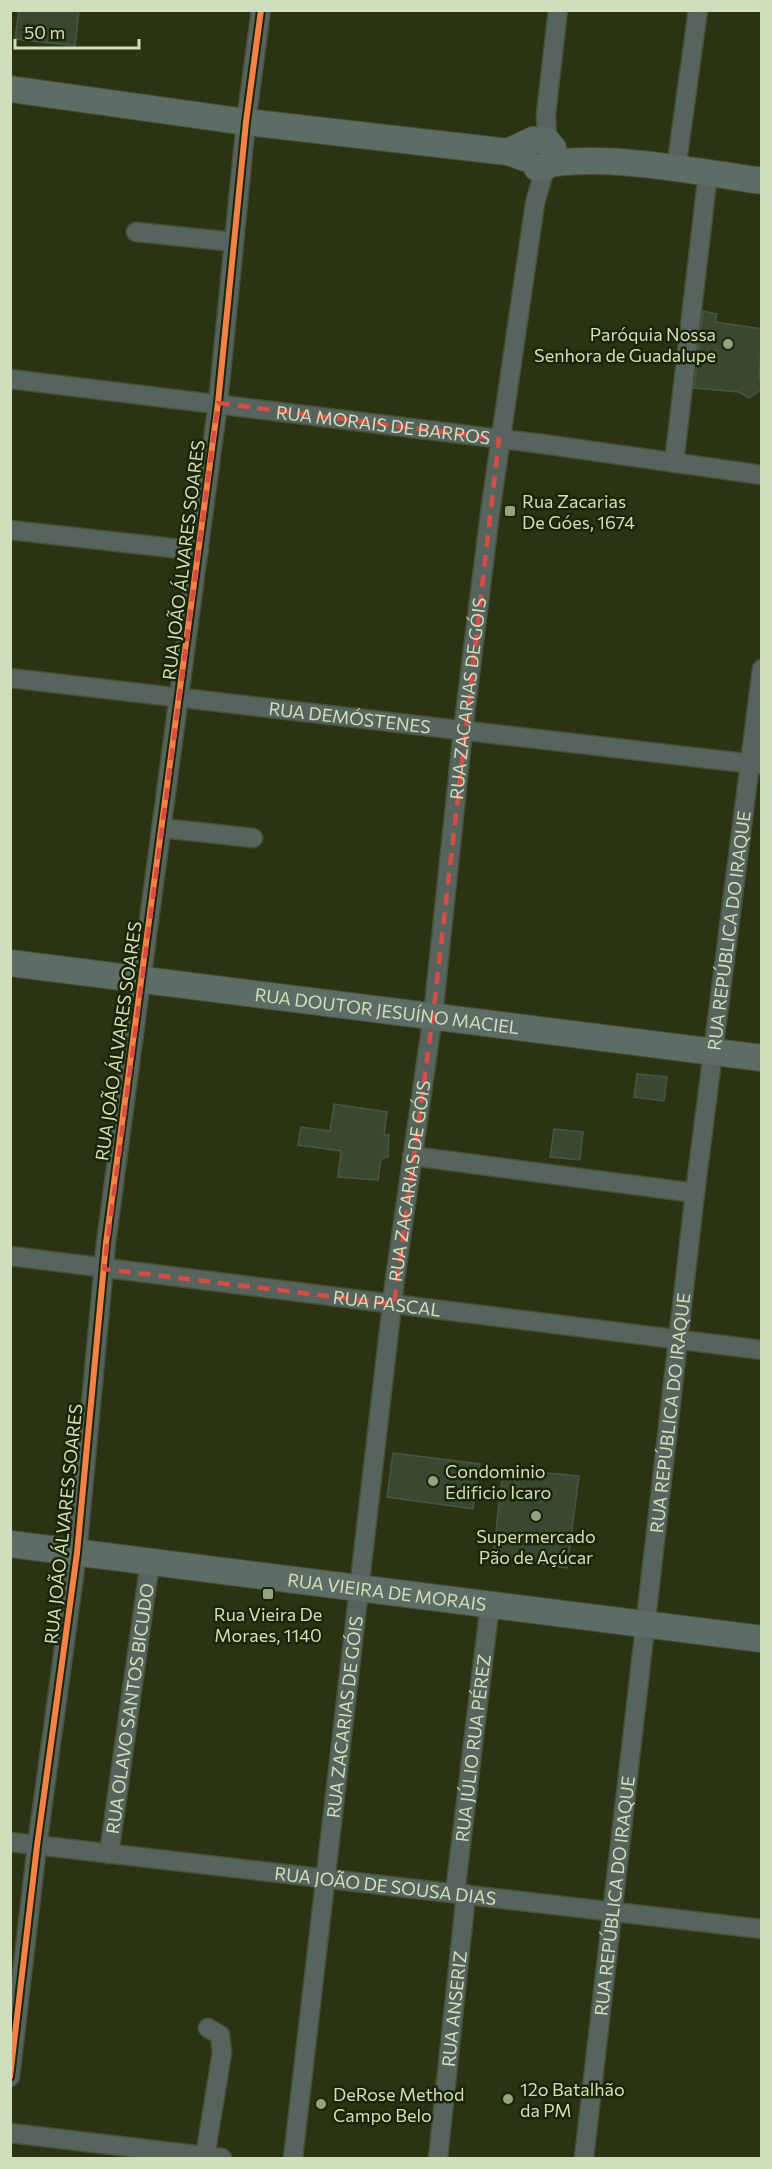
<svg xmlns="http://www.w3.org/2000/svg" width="772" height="2169" font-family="Commissioner,sans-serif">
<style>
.building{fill:#3a4831;stroke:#48573f;stroke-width:1.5}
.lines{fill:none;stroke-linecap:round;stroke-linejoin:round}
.street-casing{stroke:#475035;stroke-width:21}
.secondary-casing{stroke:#475035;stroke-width:28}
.street{stroke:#57635d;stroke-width:18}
.secondary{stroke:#5e6c66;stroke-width:26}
.cycleway-casing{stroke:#1b2507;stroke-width:10}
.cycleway{stroke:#f48246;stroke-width:6}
.marked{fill:none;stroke:#d54d45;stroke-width:4.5;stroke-dasharray:12 8;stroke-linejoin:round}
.poi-dot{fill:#96a381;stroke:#1b2507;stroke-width:2}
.labels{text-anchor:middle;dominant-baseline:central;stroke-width:5;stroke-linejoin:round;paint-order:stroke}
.poi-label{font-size:18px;fill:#d0dfbb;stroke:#1b2507;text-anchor:start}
.street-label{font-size:18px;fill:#d0dfbb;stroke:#1b2507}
</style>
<rect width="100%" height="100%" fill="#2a3314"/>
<path class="building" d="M19,10H79L75,46L15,39Z
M703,311L717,314L715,322L762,329L759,376L762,389L749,398L739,392L694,388Z
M637,1074L667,1077L664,1101L634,1097Z
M334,1104L387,1112L384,1135H389L388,1157L381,1159L378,1180L338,1177L341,1151L298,1145L301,1127L330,1131Z
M554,1129L583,1132L580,1160L550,1157Z
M393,1453L480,1464L473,1509L387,1497Z
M503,1469L579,1476L567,1568L493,1557Z"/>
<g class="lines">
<g class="street-casing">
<g id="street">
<path d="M547,141L546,114L558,10"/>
<path d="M676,169L698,10"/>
<path d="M136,232L234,242"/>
<path id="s1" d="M10,379L543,444L762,475"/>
<path d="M674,463L708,173"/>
<path d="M10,530L199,551"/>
<path id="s2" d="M10,678L762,765"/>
<path d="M162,828L253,838"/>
<path d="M412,1156L695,1193"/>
<path id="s3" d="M10,1256L762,1350"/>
<path id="s4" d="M10,1842L762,1929"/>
<path id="s5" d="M109,1854L150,1562"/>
<path id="s6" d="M455,1893L490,1604"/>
<path d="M10,2077L37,1846L77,1553L106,1243L218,403L246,122L261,10"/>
<path d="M10,2133L222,2158"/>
<path d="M205,2156L222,2053L220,2035L208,2028"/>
<path id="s7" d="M293,2158L395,1279L433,1015L463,730L490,513L535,203L545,168"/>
<path id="s8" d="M438,2158L466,1894"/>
<path id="s9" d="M584,2158L695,1193L762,669"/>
</g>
</g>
<g class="secondary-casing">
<g id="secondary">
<path d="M10,89L246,122L508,152L525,158"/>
<path d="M508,152L533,140L547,141L553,148L554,157L547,166L537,168"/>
<path d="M550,164C610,154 699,172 762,181"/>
<path id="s10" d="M10,963L762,1058"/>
<path id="s11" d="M10,1544L762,1639"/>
</g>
</g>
<use href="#street" class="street"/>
<use href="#secondary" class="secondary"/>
<g class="cycleway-casing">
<path id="cycleway" d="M10,2077L37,1846L77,1553L106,1243L218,403L246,122L261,10"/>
</g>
<use href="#cycleway" class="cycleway"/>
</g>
<path class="marked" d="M218,403L499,439L433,1015L394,1304L104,1269Z"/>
<g class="poi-dot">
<circle cx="728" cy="344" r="6"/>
<rect x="504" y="505" width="12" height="12" rx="3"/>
<circle cx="433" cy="1481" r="6"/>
<circle cx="536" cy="1516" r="6"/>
<rect x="262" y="1588" width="12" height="12" rx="3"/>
<circle cx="508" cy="2099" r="6"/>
<circle cx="321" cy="2104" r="6"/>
</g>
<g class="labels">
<g class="poi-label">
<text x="716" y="334" text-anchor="end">Paróquia Nossa<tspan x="716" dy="21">Senhora de Guadalupe</tspan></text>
<text x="522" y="501">Rua Zacarias<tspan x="522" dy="21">De Góes, 1674</tspan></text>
<text x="445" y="1471">Condominio<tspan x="445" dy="21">Edificio Icaro</tspan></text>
<text x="536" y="1536" text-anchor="middle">Supermercado<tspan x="536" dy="21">Pão de Açúcar</tspan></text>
<text x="268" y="1614" text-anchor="middle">Rua Vieira De<tspan x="268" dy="21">Moraes, 1140</tspan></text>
<text x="520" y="2089">12o Batalhão<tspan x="520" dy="21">da PM</tspan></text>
<text x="333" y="2094">DeRose Method<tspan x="333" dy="21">Campo Belo</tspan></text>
</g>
<g class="street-label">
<text stroke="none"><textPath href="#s1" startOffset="376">RUA MORAIS DE BARROS</textPath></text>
<text transform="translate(183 560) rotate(-83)">RUA JOÃO ÁLVARES SOARES</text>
<text stroke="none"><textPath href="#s7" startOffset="1470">RUA ZACARIAS DE GÓIS</textPath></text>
<text stroke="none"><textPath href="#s2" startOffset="342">RUA DEMÓSTENES</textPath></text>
<text stroke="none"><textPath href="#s9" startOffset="1236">RUA REPÚBLICA DO IRAQUE</textPath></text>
<text stroke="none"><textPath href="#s10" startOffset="380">RUA DOUTOR JESUÍNO MACIEL</textPath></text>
<text transform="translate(118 1041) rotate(-82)">RUA JOÃO ÁLVARES SOARES</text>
<text stroke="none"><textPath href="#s7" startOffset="984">RUA ZACARIAS DE GÓIS</textPath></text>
<text stroke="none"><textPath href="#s3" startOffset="380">RUA PASCAL</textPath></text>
<text stroke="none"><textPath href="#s9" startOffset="750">RUA REPÚBLICA DO IRAQUE</textPath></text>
<text transform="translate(63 1524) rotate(-84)">RUA JOÃO ÁLVARES SOARES</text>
<text stroke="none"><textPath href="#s11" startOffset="380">RUA VIEIRA DE MORAIS</textPath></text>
<text stroke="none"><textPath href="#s5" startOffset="147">RUA OLAVO SANTOS BICUDO</textPath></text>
<text stroke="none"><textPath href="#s7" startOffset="444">RUA ZACARIAS DE GÓIS</textPath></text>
<text stroke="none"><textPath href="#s6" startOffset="146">RUA JÚLIO RUA PÉREZ</textPath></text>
<text stroke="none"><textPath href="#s4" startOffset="378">RUA JOÃO DE SOUSA DIAS</textPath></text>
<text stroke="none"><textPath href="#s9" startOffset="264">RUA REPÚBLICA DO IRAQUE</textPath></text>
<text stroke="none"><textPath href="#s8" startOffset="150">RUA ANSERIZ</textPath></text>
</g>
</g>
<rect width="772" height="2169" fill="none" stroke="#d0dfbb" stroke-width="24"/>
<path d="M15 39v9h124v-9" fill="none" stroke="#d0dfbb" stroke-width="3"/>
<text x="24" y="39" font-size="18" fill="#d0dfbb" stroke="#1b2507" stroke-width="4.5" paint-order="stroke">50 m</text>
</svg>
